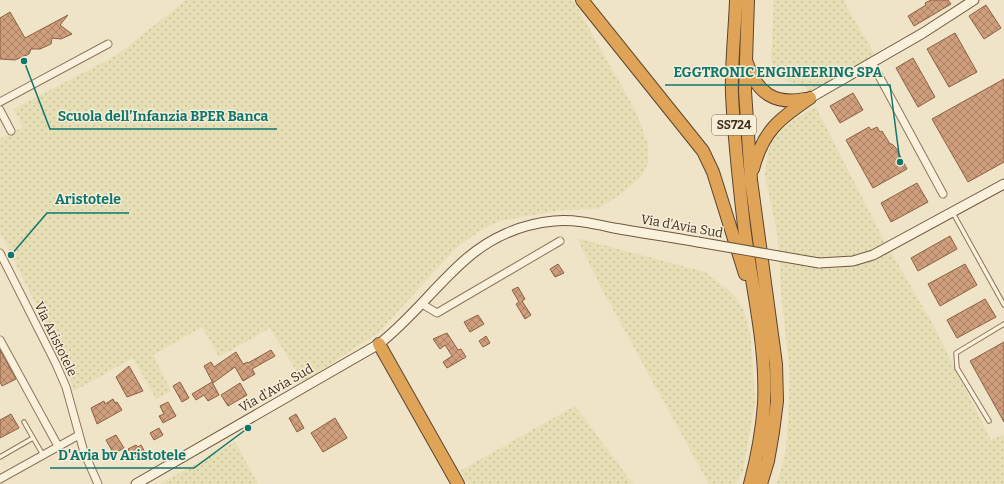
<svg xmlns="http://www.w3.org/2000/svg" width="1004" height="484" font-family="Bitter,serif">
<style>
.farmland{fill:url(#farmland-dots)}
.building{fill:url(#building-cross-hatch);stroke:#8d5f41}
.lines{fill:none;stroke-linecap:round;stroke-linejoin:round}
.lane-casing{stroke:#8d765c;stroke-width:5.5}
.street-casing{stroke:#8d765c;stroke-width:9}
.secondary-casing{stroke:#6f573f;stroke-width:11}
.highway-casing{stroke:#5b4430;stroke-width:14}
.lane{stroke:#faf1dc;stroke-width:3.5}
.street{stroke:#faf1dc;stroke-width:7}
.secondary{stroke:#faf1dc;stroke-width:9}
.highway{stroke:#e0a458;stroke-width:12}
.secondary-bridge-casing{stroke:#6f573f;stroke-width:11;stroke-linecap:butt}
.secondary-bridge{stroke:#faf1dc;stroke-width:9}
.labels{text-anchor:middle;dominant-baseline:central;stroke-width:3;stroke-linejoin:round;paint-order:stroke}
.shield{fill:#f7eed8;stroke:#756857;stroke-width:1}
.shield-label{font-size:12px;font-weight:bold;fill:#3d2e20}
.street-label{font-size:13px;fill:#3d2e20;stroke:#f7eed8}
.leader{fill:none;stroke:#0f766e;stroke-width:1.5}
.callout-dot{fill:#0f766e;stroke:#f7eed8;stroke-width:1.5}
.callout-label{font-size:14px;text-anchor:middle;font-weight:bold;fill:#0f766e;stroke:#f7eed8;stroke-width:3;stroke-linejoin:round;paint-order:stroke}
</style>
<defs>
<pattern id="farmland-dots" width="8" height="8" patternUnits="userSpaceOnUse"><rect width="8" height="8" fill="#e6deb5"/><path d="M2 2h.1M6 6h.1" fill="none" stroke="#c6bf9b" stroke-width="1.8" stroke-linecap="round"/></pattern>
<pattern id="building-cross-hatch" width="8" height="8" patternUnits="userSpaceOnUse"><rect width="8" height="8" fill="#cf9f7d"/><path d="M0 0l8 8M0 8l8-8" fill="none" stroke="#a98266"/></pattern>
</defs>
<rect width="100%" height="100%" fill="#f0e4c8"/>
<path class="farmland" d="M186,0H573L635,110L648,144V163L641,177L621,194L598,209L562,210L499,221L479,231L456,248L378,333L303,382L270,328L219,357L202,327L153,355L171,391L156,399L133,358L74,391L61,355L0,232V139L23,127L14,109L117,55Z
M774,0H846L844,2L875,55L809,93L805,86L786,81L777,74L771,59Z
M815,106L885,242L931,321L991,440L1004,435V484H777L786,451L790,377L781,292L778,238L765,175L768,151L776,133Z
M577,238L705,272L733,294L744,310L751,339L755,402L743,471L736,484H709L603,291Z
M575,406L633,484H468L460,471Z
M235,442L258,484H160Z"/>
<path class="building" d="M931,0H948L951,4L914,26L908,16L926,5L925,3Z
M986,5L1001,28L984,39L969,16Z
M10,12L25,38L68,15L60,25L72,34L61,39L52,38L51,44L40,49H31L29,54L15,60L0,59V18Z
M955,33L977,72L949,87L927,49Z
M913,58L935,97L918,107L896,68Z
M1004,79V162L968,182L932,119Z
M853,93L863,110L840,123L830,106Z
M869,127L871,130L877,127L880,132L882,131L890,144H892L896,148L907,169L873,188L846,140Z
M917,183L928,202L891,222L881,203Z
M950,236L957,249L918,271L911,258Z
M558,264L564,273L555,277L550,269Z
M965,264L977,285L940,306L928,284Z
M518,287L525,299L522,301L531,315L525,319L516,304L519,302L512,290Z
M985,299L996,317L957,338L947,320Z
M478,315L484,324L470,332L464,322Z
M447,333L458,350L461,349L466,357L447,368L443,362L452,356L445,345L440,349L433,339Z
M486,336L490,343L483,347L479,341Z
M1004,342V422L970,361Z
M0,350L16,379L2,386L0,382Z
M271,350L275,356L252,369L255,374L243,381L235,367L213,383L204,366L211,362L214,367L236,352L243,364L248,362V363Z
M129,366L143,391L127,397L116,377Z
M180,382L189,398L182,402L173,386Z
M212,382L219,395L208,401L204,395L196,400L192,394Z
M240,383L247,395L228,406L221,395Z
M113,399L115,403L117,402L122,410L97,424L91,408L104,401L105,404Z
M168,402L176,416L163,423L159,416L164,414L160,406Z
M11,414L19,428L0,438V420Z
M296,414L304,428L297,432L289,418Z
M335,418L347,438L323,452L311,433Z
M159,428L163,435L154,440L150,433Z
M116,435L124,448L114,454L106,440Z
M136,445L138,447L141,445L145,452L134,459L128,449Z"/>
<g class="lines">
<g class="lane-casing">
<path id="lane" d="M953,213L1004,305
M989,421L957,368L956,353L1004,324
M24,422L43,455
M0,457L33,438"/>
</g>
<g class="street-casing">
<path id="street" d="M872,63L943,194
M0,102L108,44
M0,110L11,131
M0,253L56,364L66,387L84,452L98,484
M422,304L437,313L560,241
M0,340L58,446
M0,479L79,435"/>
</g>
<g class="secondary-casing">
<path id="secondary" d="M810,98L923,33L974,0
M819,263L853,261L873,255L1004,184
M136,484L379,344C411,319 435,286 466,259C490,238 521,224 554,221C574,219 595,224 614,228C642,233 670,237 698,242"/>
</g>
<g class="highway-casing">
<path id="highway" d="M582,0L703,151L713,172L745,274
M736,0C735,31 731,63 732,94C734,138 739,182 744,226C751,285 767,344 764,404C762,431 757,458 750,484
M748,0L745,91L751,180L776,364L777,401L773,432L768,461L761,484
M747,63C757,93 774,105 805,99
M753,169C763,131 779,119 810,98
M379,344L458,484"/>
</g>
<use href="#lane" class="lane"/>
<use href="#street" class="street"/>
<use href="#secondary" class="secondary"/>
<use href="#highway" class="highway"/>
<g class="secondary-bridge-casing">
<path id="secondary-bridge" d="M698,242L819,263"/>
</g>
<use href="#secondary-bridge" class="secondary-bridge"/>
</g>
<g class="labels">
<rect class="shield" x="712" y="115" width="44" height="20" rx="3"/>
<g class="shield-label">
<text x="734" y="125">SS724</text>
</g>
<g class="street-label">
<text transform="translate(682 226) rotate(10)">Via d'Avia Sud</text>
<text transform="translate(56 339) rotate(64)">Via Aristotele</text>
<text transform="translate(276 388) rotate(-30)">Via d'Avia Sud</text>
</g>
</g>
<path class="leader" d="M900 162L890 85H665M24 61L50 129H277M11 255L47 213H129M248 428L194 468H50"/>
<g class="callout-dot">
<circle cx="900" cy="162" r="4"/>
<circle cx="24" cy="61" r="4"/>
<circle cx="11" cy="255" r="4"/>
<circle cx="248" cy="428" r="4"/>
</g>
<g class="callout-label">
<text x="778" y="77">EGGTRONIC ENGINEERING SPA</text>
<text x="163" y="121">Scuola dell’Infanzia BPER Banca</text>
<text x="88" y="204">Aristotele</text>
<text x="122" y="460">D'Avia bv Aristotele</text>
</g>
</svg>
